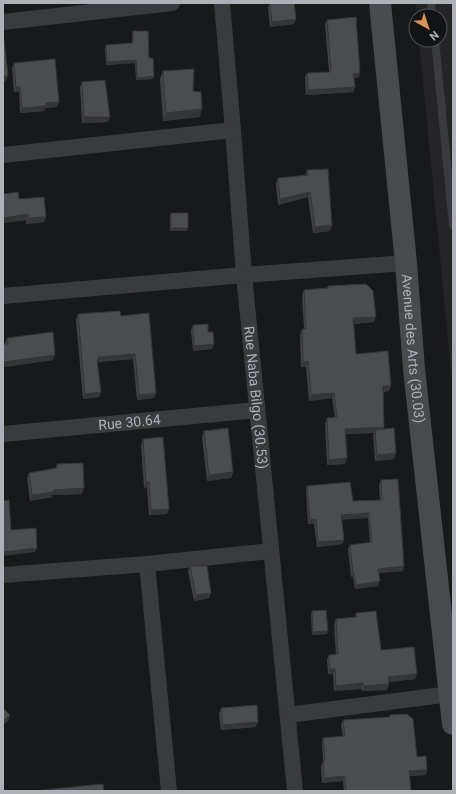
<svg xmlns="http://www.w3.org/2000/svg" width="456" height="794" font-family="Roboto,sans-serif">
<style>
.built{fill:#252527}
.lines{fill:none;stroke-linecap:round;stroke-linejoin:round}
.lane{stroke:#3a3b3f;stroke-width:8}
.street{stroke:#3a3b3f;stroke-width:16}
.secondary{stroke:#484b4e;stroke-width:22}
.wall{fill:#404144}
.shaded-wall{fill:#343537}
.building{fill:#4b4c4f;stroke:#343537}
.labels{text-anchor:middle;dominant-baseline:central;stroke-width:3;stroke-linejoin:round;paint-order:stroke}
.street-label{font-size:14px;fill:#acb2b8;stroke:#131415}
</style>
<rect width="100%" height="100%" fill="#18191a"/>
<path class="built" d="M416,3H453V392L419,40H440V16H417Z"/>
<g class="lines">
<path class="lane" d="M431,3L432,16
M435,40L453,225"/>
<g class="street">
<path id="s1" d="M222,3L233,130L244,275L295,791"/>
<path d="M3,22L172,3"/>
<path d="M3,155L233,130"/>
<path d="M3,296L244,275L406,263"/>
<path id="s2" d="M3,434L257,410"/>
<path d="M147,564L169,791"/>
<path d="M3,575L147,564L271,551"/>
<path d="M288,715L450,694"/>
</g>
<path class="secondary" id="s3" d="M380,3L406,263L414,369L453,724"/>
</g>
<path class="wall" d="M270,3H294L296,19L294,24L270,27L268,7Z
M327,20L359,77L354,78L355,87L353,92L306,95L305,77L307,73L329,72V71L325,24Z
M133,31L149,58L154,76L153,79L136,80L135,63L106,65L105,48L106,45L132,43V34Z
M14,63L57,107L45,108L44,111L20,113L19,92H14L12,68Z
M163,71L193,91L200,117L163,121L160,79Z
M82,82L108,122L82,123L80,87Z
M307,170L332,225L330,231L313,233L308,197L278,205L276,184L278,178L305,176Z
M3,194L19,199L46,217L44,222L26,224V220L3,223Z
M171,213L187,231H170V216Z
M328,286L374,322L354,324L356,354L391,386L389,391L383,392L384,429L396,453L394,459L375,461L373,435L374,433L346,434L347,458L345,464L327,465L325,424L327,418L335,417L332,398L309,401L306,367H301L300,335L302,329H304L302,295L304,290L327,288Z
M78,314L121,316L156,393L154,398L137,400L133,359L97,362L99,397L83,399L76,320Z
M193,325L208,332L214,344L212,349L193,351L191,331Z
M7,338L53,360L4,367L3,370V344H5Z
M204,431L233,472L231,478L207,481L202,437Z
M143,439L167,514L149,515L147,487L144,488L141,445Z
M57,464L82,494L52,495V497L30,501L27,478L29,473L56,468Z
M381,480L403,571L379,573L378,586L355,589L353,577H351L348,549L350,545L370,543L368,518L342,519L344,540L342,544L317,547L314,524H308L306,490L307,486L353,501L380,500L379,485Z
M190,566L211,593L209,598L194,601L188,571Z
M312,611L327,634L312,635L311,614Z
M356,613L381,650L415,679L389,682V684L387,690L362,691L361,689L334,691L333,674H328L327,660L329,655L336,654L334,625L336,619L355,617Z
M221,708L256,727L221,730L219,714Z
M390,715L417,757L426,775L410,776L411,791H344L343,781L322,783L321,766L323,761L322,743L323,738L343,736L341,725L343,720L389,717Z"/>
<path class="shaded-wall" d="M296,19L294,24L270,27L272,22Z
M136,60L135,63L106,65L107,62Z
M360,73L359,77L352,78L353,74Z
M3,76H8L6,81H3Z
M154,76L153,79L136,80L137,78Z
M16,87H20L19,92H14Z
M355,87L353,92L306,95L308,90Z
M59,102L57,107L45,108L44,111L20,113L22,108L46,103Z
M202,109L200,117L163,121L166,113Z
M84,117H110L108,122L82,123Z
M310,192L308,197L278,205L280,199Z
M28,214L26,220L3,223V218Z
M46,217L44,222L26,224L28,218Z
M332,225L330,231L313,233L315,227Z
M171,228H188L187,231H170Z
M376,317L374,322L351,324L353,318Z
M214,344L212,349L193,351L194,346Z
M135,354L133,359L97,362L96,365L98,357Z
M55,355L53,360L4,367L3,370V364L4,362Z
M308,361L306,367H301L303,362Z
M383,386H391L389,391L381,392Z
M101,392L99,397L83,399L85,394Z
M156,393L154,398L137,400L139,395Z
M334,393L332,398L309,401L311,395Z
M384,427L382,433L375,430L374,433L343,434L345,429Z
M396,453L394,459L375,461L377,455Z
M347,458L345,464L327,465L329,460Z
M233,472L231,478L207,481L209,475Z
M146,482H149L147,487L144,488Z
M84,488L82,494L52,495V497L30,501L32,495L54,490Z
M169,509L167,514L149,515L151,510Z
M369,513L368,518L340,520L341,515Z
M316,519L314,524H308L310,520Z
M344,540L342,544L317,547L318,542Z
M37,548L35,552L3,556V552Z
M404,566L403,571L376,573L378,569Z
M353,573H354L353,577H351Z
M380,581L378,586L355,589L356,585Z
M211,593L209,598L194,601L196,595Z
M328,631L327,634L312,635L313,632Z
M330,669H335L333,674H328Z
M417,674L415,679L386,682L388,677Z
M363,683L361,689L334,691L336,686Z
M389,684L387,690L362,691L364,686Z
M10,715L8,721L3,725V721Z
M258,722L256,727L221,730L223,725Z
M427,770L426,775L407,776L409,771Z
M345,776L343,781L322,783L324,778Z"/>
<path class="building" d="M270,3H294L296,19L272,22Z
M356,17L360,73L353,74L355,87L308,90L307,73L330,72V69H331L327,20Z
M133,31H148L149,58H153L154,76L137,78L136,60L107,62L106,45L133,43Z
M3,39H4L8,76H3Z
M55,59L59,102L46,103V106L22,108L20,87H16L14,63Z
M194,69L193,91L201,92L202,109L166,113L163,71Z
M105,80L110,117H84L82,82Z
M328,169L332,225L315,227L310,192L280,199L278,178L308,175L307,170Z
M18,192L19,199L44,197L46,217L28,218V214L3,218V194Z
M171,213H188V228H171Z
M366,284L373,291L376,317L353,318L356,354L388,351L391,386H383L384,427L345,429L347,458L329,460L327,418L337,417L334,393L311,395L308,361L303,362L302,329H306L304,290L328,288V286Z
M120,311L121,316L149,313L156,393L139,395L135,354L98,357V360H97L101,392L85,394L78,314Z
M208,324V332H213L214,344L194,346L193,325Z
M53,332L55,355L4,362V366L3,367V344H8L7,338Z
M228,428L233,472L209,475L204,431Z
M394,428L396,453L377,455L375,430Z
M163,437L169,509L151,510L149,482H146L143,439Z
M83,463L84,488L54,490V492L32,495L29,473L57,468V464Z
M398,479L404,566L378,569L380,581L356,585L354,573H353L350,545L372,542L369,513L341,515L344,540L318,542L316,519L310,520L307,486L350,482L353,501L382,500L381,480Z
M9,500L11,530L36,528L37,548L3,552V501Z
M190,566H207L211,593L196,595Z
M326,610L328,631L313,632L312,611Z
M376,611L381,650L414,647L417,674L388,677L389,684L364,686L363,683L336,686L335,669H330L329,655L338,654L336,619L357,617L356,613Z
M257,705L258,722L223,725L221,708Z
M3,708L10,715L3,721Z
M407,714L413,719L417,757L426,756L427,770L409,771L411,791H346L345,776L324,778L323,761L325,760L323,738L345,736L343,720L390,717V715Z
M103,784L104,791H42V790Z"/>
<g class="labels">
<g class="street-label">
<text stroke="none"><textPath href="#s3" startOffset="347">Avenue des Arts (30.03)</textPath></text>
<text stroke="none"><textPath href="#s1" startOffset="396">Rue Naba Bilgo (30.53)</textPath></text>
<text stroke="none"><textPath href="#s2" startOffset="127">Rue 30.64</textPath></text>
</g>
</g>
<rect width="456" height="794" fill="none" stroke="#acb2b8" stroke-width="8"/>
<g transform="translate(428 28) rotate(141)"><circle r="19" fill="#131415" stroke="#505356"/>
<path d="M0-3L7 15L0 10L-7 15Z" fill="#dc944e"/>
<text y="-6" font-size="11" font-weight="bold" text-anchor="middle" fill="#acb2b8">N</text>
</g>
</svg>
